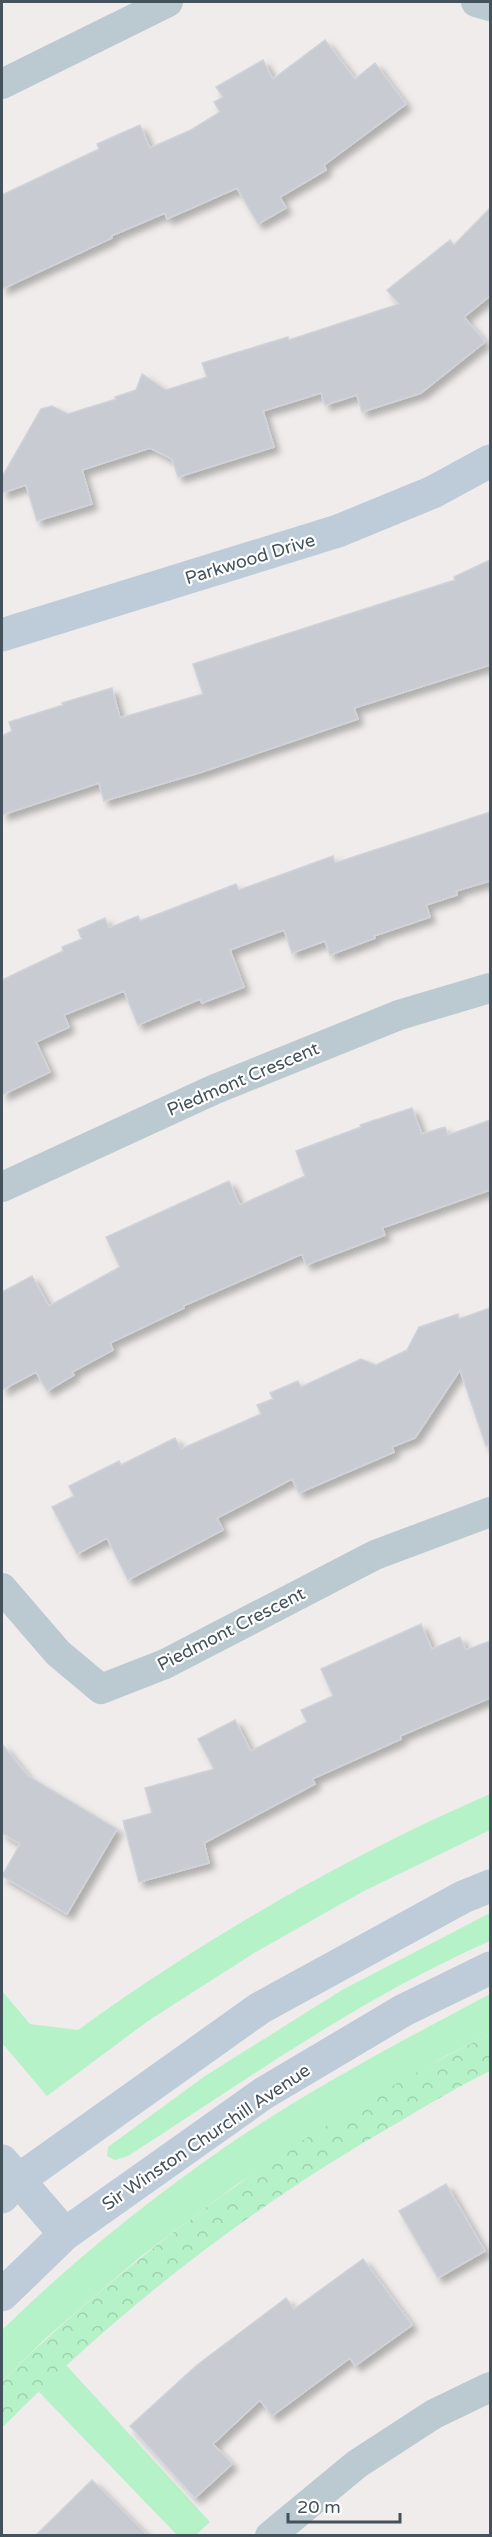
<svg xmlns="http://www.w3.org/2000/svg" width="492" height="2537" font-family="'Varela Round',sans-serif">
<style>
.grass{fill:#b6f2c8}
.forest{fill:url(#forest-crowns)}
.building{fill:#c8ccd2;stroke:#d0d3d9;stroke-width:1.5;filter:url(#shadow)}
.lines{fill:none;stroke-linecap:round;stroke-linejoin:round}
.street{stroke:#bbc9d0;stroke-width:30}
.secondary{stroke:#bdccd8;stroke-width:33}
.labels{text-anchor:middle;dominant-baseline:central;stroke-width:4.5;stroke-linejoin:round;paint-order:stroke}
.street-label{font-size:18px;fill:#43525b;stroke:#fff}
</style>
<defs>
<pattern id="forest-crowns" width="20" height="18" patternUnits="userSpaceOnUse" patternTransform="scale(1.5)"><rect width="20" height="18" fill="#b6f2c8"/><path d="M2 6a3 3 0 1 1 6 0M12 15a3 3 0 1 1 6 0" fill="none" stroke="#9ed1ae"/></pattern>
<filter id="shadow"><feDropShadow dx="5.5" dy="5.5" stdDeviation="3" flood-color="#0004"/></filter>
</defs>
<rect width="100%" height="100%" fill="#f0ecec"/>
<path class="grass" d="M490,1794V1830L364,1891L254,1953L148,2021L47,2096L2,2043V1991L30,2024L78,2030C207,1937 345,1857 490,1794Z
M490,1913V1941C362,1997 246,2080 128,2156L115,2160L107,2156L108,2147L205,2076L342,1990Z
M490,1994V2034L442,2058L236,2185L139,2258L47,2337L2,2381V2330C62,2271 128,2217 197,2167C289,2100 390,2047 490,1994Z
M66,2365L210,2522L196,2535H177L38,2391Z"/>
<path class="forest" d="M490,2034V2071C459,2086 429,2104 399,2122C253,2205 120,2308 2,2428V2381C146,2241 310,2123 490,2034Z"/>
<path class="building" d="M325,40L355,79L375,63L406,104L324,165L326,170L280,197L286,208L258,224L237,188L167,219L165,213L111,236L112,238L2,289V195L99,149L97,144L140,125L150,148L191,130L220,112L214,102L223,97L216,87L263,60L273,79Z
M490,208V296L464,317L485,342L421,393L362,412L357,395L325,405L321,393L263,411L274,447L178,477L172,459L150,448L82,470L92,504L37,521L26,485L2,493V477L41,409L52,406L68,414L116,399L115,397L136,390L142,374L166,390L207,377L202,363L288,337L289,340L399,304L387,290L450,240L454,245Z
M490,560V665L354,708L358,719L202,772L104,801L99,783L2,815V736L12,731L9,722L63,705L62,703L112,688L120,718L203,694L193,664L455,580L454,577Z
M490,812V881L456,891L457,895L426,905L430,917L374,936L375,938L330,955L325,941L292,953L284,930L230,950L244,987L202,1003L200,999L138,1025L124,991L64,1015L69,1027L36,1042L50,1072L2,1095V980L63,951L62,947L82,939L78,930L105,918L109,928L138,916L140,921L236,884L239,890L333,856L335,863Z
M412,1108L422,1134L445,1127L448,1135L490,1120V1190L382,1228L385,1235L306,1265L302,1254L183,1306L184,1308L110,1343L113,1350L72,1372L74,1375L47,1391L36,1372L2,1390V1292L32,1276L49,1306L120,1267L106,1237L229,1181L240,1205L305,1176L296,1151L361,1127L360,1125Z
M490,1308V1445L486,1446L460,1370L415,1438L392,1447L394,1452L299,1493L292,1479L217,1518L223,1530L128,1580L107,1538L77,1554L52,1507L74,1496L69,1486L119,1461L121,1465L175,1438L181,1449L261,1414L257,1405L273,1399L270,1393L298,1381L301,1387L361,1359L376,1365L407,1350L419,1327L458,1314L459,1319Z
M421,1624L432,1649L460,1637L466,1650L490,1641V1698L400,1736L401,1739L312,1779L315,1784L204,1843L209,1863L139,1882L123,1821L152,1813L145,1788L214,1769L198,1739L235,1720L251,1751L307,1722L301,1710L333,1696L321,1669Z
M2,1744L28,1776L117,1829L67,1914L2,1876L20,1844L2,1833Z
M446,2184L485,2251L438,2278L399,2211Z
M363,2259L412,2325L355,2366L350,2358L272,2416L260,2400L213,2444L232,2464L195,2498L130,2426L197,2365L286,2298L294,2309Z
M92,2480L147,2535H36Z"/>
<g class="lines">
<path class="street" d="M476,2L490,6
M2,84L168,2
M2,1187L213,1090L399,1015L490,988
M2,1588L58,1653L101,1689L165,1664L375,1555L490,1512
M270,2536L357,2464L434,2414L490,2387"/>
<path class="secondary" d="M2,635L338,531L433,492L490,461
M2,2161L65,2234
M2,2197L17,2181L260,2008L463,1897L490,1886
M2,2295L65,2234L264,2093L404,2010L490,1968"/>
</g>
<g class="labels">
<g class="street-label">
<text transform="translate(250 559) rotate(-17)">Parkwood Drive</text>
<text transform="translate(243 1079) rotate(-23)">Piedmont Crescent</text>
<text transform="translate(231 1629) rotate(-27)">Piedmont Crescent</text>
<text transform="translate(206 2137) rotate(-34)">Sir Winston Churchill Avenue</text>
</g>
</g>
<rect width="492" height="2537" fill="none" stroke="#43525b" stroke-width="6"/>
<path d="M288 2513v9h112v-9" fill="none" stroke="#43525b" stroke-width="3"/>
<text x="297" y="2513" font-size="18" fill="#43525b" stroke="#ffffff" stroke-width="4.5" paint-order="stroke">20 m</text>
</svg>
